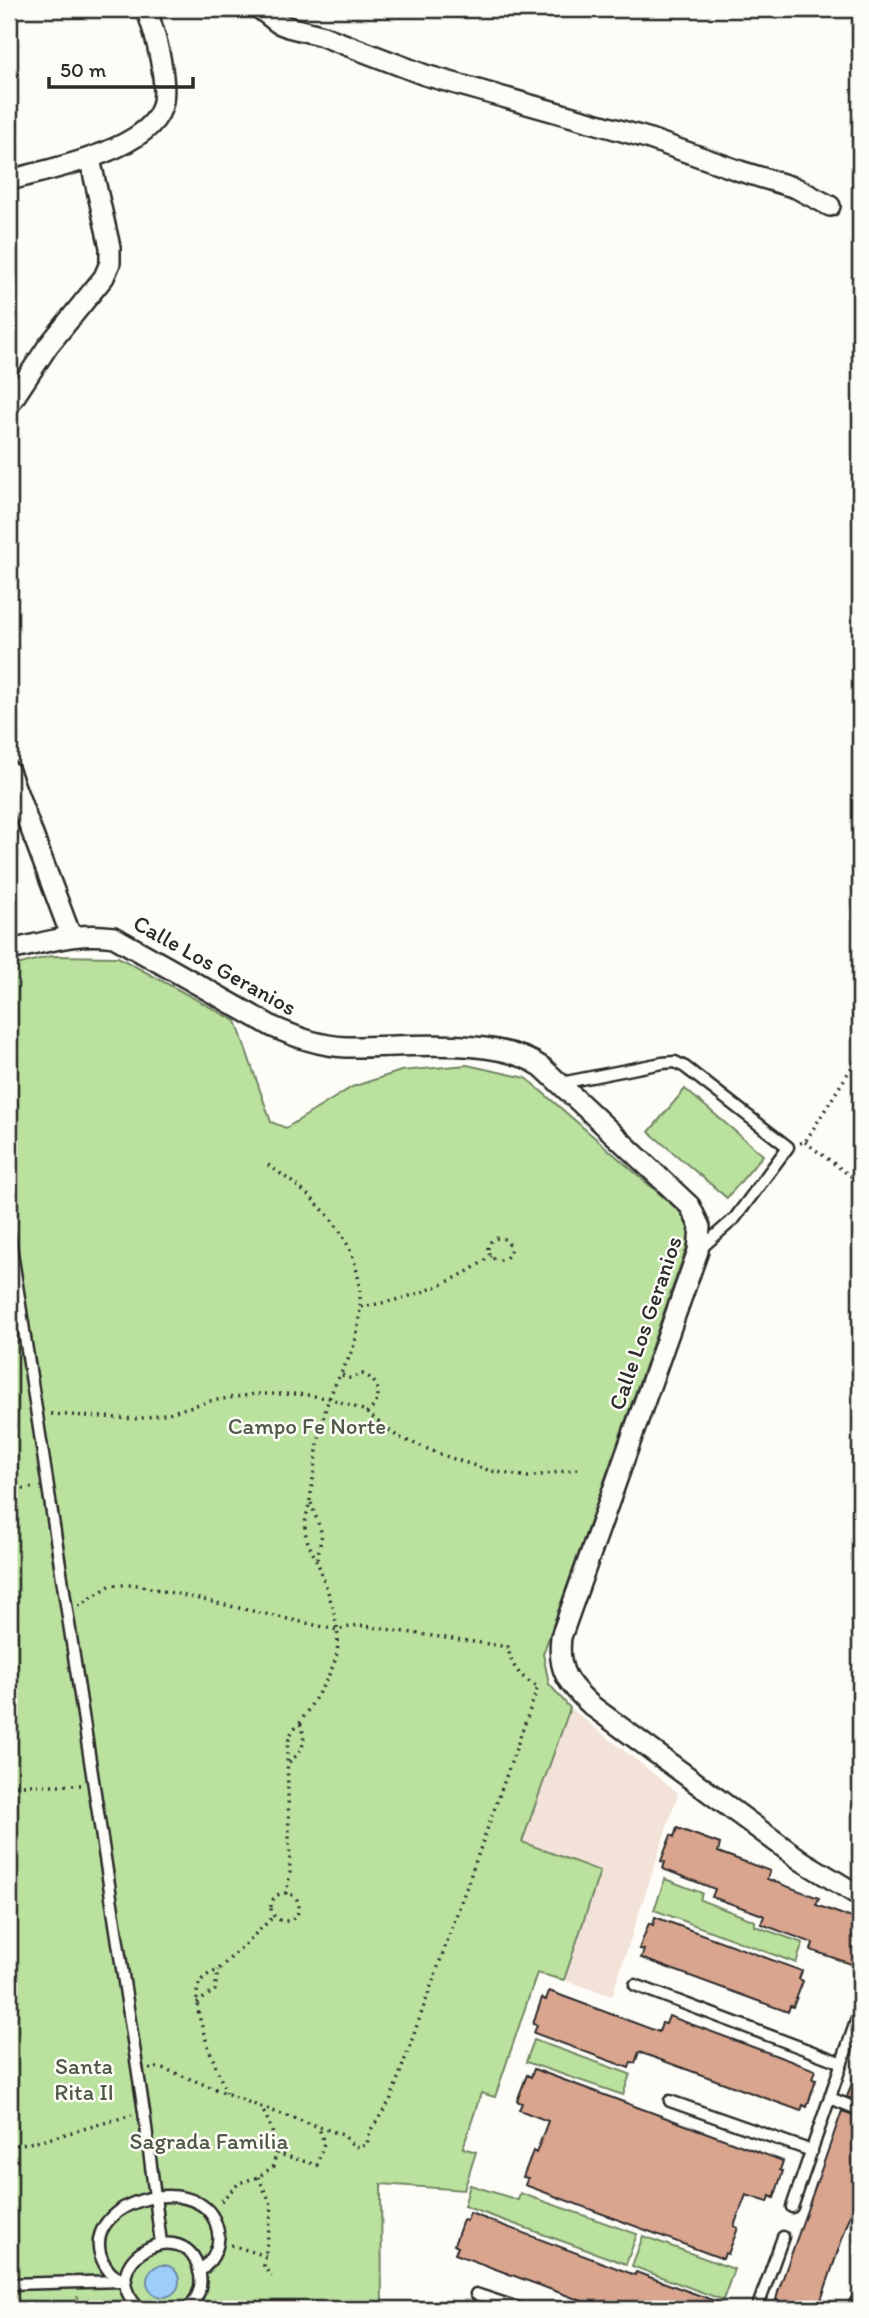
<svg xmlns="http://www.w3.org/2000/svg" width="869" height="2318" font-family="Itim,sans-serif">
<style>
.built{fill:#f2e2d8}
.green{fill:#bae29e;stroke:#728664;stroke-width:2}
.water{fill:#9dcdf9;stroke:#6f8ca7;stroke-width:2}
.building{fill:#daa58f;stroke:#2b2b2b;stroke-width:2}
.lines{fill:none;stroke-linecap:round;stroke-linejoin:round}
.service-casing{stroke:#2b2b2b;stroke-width:15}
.minor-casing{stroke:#2b2b2b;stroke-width:24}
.path{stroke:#2b2b2b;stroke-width:3.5;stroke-dasharray:2 5;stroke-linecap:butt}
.service{stroke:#fdfcf7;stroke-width:10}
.minor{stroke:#fdfcf7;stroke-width:19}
.labels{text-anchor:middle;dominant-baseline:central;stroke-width:5;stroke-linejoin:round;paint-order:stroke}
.street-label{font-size:23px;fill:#2b2b2b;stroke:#fdfcf7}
.park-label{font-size:23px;fill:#4f5948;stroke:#fdfcf7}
</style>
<rect width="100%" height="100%" fill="#fdfcf7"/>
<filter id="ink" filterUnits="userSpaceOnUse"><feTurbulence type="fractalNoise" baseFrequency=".0143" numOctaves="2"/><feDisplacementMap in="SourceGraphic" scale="14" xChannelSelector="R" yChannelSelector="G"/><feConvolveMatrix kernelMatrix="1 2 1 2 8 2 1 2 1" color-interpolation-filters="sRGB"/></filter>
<g filter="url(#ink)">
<path class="built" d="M570,1708L678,1793L612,1996L564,1980L600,1871L522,1842Z"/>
<path class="green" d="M51,956L118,957L236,1021L271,1122L286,1128L352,1087L401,1071L467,1065L526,1078L685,1216L690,1238L543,1654L549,1684L570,1708L522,1842L600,1871L564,1980L537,1973L495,2097L481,2093L463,2148L476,2152L464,2190L381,2184L382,2309H9V967Z
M685,1089L763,1155L727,1198L649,1132Z
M665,1879L702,1893L700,1900L755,1921V1926L803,1943L796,1963L654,1910Z
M534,2040L630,2074L623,2095L526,2062Z
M470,2185L518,2200L520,2193L637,2234L626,2264L464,2206Z
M643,2236L734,2269L723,2300L632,2266Z"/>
<path class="water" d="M147 2281a16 16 0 1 1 32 0a16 16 0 1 1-32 0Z"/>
<path class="building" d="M677,1828L720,1844L718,1852L770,1871L767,1879L819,1898L816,1905L860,1921V1961L856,1959L854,1965L811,1950L813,1943L761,1924L764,1916L760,1914L712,1897L715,1889L663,1869L665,1862L661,1861L671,1835L674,1837Z
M655,1917L802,1971L799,1979L803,1981L793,2007L790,2006L788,2012L641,1958L644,1950L639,1949L649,1923L653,1925Z
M549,1991L659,2032L662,2023L666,2024L669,2016L815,2070L812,2079L816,2080L807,2107L803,2105L801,2111L639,2052L635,2063L631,2062L629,2068L534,2033L537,2025L533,2024L542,1998L546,2000Z
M858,2066H860V2102L847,2097Z
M534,2069L783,2161L780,2170L783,2171L774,2198L770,2196L768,2202L746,2195L734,2226L738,2228L728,2254L725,2253L723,2259L525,2185L528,2178L523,2177L533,2151L536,2153L548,2121L519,2110L522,2103L517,2101L527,2075L531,2077Z
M842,2111L860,2117V2187L818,2309H776L779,2301L776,2300L778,2292Z
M470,2213L635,2275L636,2272L679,2288L732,2307L731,2309H679L667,2305L665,2309H604L590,2304L455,2254L458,2247L454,2245L463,2220L467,2221Z"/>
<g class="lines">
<g class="service-casing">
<path id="service" d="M561,1083L662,1063L675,1062L685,1067L788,1147L735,1218L699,1250
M9,1233L144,2112L161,2243
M635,1985L842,2063
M830,2098L860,2110
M670,2101L812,2151
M792,2207L860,2010
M126,2280C116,2279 110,2274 105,2265C70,2204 197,2168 216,2224C223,2243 214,2260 199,2272
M9,2284L122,2281
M476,2294L521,2309
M140,2309C88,2262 189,2208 200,2275C202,2288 197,2300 187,2309
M757,2309L783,2237"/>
</g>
<g class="minor-casing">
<path id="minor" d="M260,9L278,23L288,27L320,35L425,75L647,138L740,171L796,188L830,206
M9,180C48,170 146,151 161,109C170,85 155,32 146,9
M9,405L48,346L104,277L110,263V247L90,159
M9,771L71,936
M9,950C47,943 75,931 114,937L273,1027C296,1037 320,1046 346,1047C402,1048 496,1035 542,1067L690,1206L700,1227L698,1251L561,1637C557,1671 568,1684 592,1706L802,1861L860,1896
M858,2309L860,2304"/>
</g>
<path class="path" d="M805,1142L860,1183
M800,1143L805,1142L860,1054
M268,1165C334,1209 375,1256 355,1341C350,1361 336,1379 329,1399C318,1428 316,1462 311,1493C310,1504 306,1514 305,1524C304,1542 315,1554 320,1569C329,1596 343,1629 336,1657C331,1677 311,1704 300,1723C290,1731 288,1739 287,1752L290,1873L286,1894
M488 1249a11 11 0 1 1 22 0a11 11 0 1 1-22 0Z
M361,1307C409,1299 452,1285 491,1256
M342,1375L349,1378L362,1374C382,1380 383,1403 366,1413
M51,1414L137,1419L169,1413L210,1401L255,1394H299L329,1398L363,1410L398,1437L448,1457L491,1471L528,1477L578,1469
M9,1491L36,1487
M311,1503L322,1534L317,1560
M79,1606L111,1585H137L337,1630L358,1625L508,1647C511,1667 520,1677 538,1687L390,2101L370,2131L367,2144L359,2148L354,2146L343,2135L261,2107L160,2067L149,2069
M289,1762C304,1751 307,1740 300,1723
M9,1785H82
M271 1907a14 14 0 1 1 28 0a14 14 0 1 1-28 0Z
M197,2003L215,1990L218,1970
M226,2093C218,2069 187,2005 200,1982C204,1976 211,1973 218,1970L274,1916
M9,2146L41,2141L132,2115
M276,2153L317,2165L324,2143L319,2128
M258,2177L272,2206L264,2266L271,2277
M221,2201L239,2183L258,2177L274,2166C277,2143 273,2129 262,2109
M231,2245L266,2256
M76,2300L84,2304L86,2309
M15,2309H27
M69,2309L78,2297"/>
<use href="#service" class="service"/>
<use href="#minor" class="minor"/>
</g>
</g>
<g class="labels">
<g class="street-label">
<text transform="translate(215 965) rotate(29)">Calle Los Geranios</text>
<text transform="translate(645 1323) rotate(-71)">Calle Los Geranios</text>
</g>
<g class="park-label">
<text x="307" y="1426">Campo Fe Norte</text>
<text x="84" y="2066">Santa<tspan x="84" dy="26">Rita II</tspan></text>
<text x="209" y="2141">Sagrada Familia</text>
</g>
</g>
<rect width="869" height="2318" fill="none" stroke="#fdfcf7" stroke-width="35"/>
<rect x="18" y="18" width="834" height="2283" fill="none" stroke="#2b2b2b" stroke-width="2.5" filter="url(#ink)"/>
<path d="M49 77v10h144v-10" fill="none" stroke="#2b2b2b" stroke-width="3.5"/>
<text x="60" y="77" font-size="21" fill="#2b2b2b" stroke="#fdfcf7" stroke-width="5" paint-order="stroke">50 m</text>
</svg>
